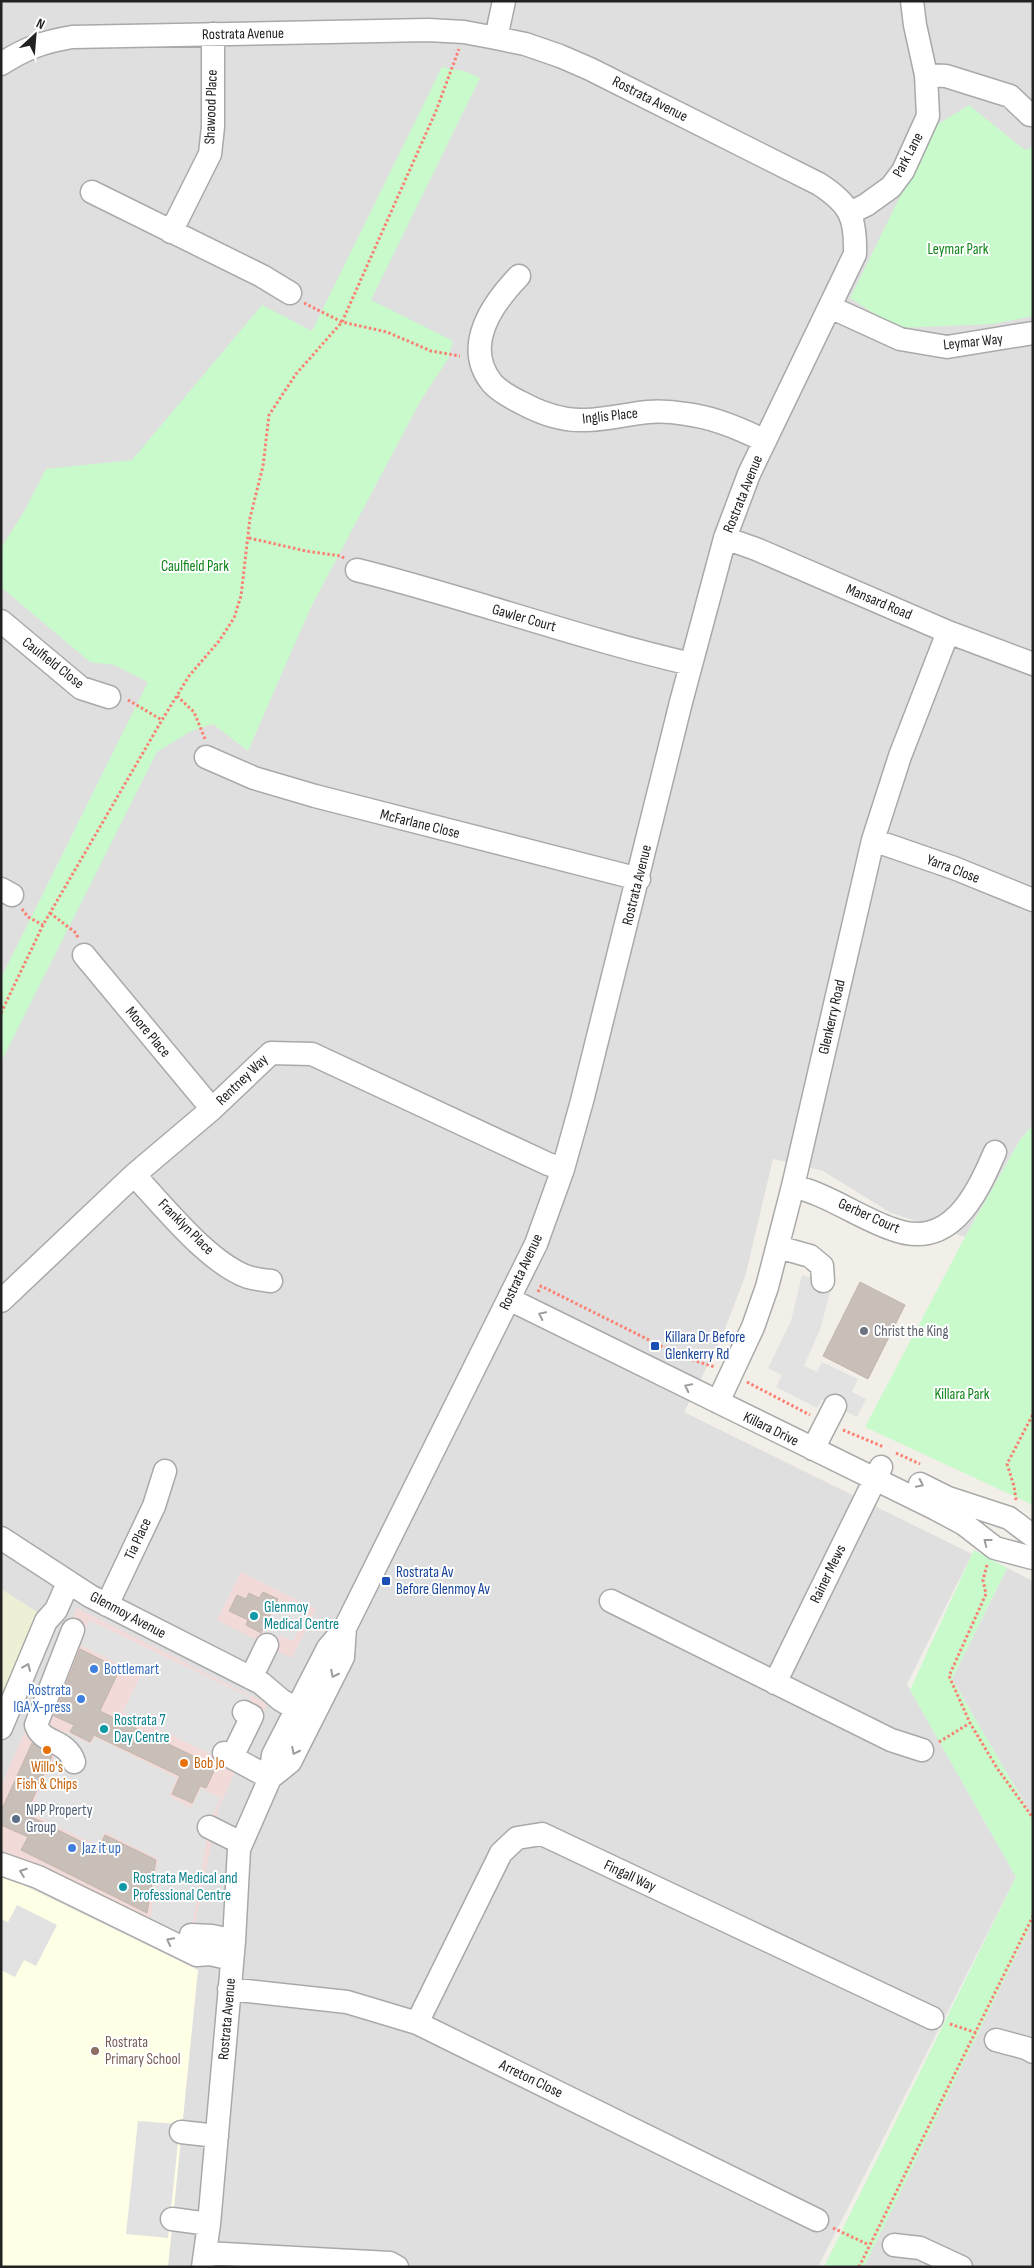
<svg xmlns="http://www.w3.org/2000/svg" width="1034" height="2268" font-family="'Sofia Sans Condensed',sans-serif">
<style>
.residential{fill:#e0dfdf}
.commercial{fill:#f2dad9}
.education{fill:#ffffe5}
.farmland{fill:#eef0d5}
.park{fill:#c8facc}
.parking{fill:#e2e2e2}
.building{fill:#c7bfb8;stroke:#c4b6ab}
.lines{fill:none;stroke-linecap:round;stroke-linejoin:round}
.minor-casing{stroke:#a9a9a9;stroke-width:25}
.path{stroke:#fa8072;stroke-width:3;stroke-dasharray:2.5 2.5;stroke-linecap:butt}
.minor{stroke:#fff;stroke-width:22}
.oneway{stroke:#9c9c9c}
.worship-dot{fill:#6b7280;stroke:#fff;stroke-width:2}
.transit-dot{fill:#1a4fb4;stroke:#fff;stroke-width:2}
.culture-dot{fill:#0f9aa8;stroke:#fff;stroke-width:2}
.shop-dot{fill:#3f7fe0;stroke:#fff;stroke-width:2}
.food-dot{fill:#e8710a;stroke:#fff;stroke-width:2}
.service-dot{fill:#5c6f8a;stroke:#fff;stroke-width:2}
.education-dot{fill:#8d6e63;stroke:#fff;stroke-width:2}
.labels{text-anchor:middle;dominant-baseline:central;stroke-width:4;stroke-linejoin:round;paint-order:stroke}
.street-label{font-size:15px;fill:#222;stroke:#fff}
.park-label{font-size:15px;fill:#0c8416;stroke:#fff}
.worship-label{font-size:15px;fill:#5b616d;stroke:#fff;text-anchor:start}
.transit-label{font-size:15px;fill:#164399;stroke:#fff;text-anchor:start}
.culture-label{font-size:15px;fill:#0d838f;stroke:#fff;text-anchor:start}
.shop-label{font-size:15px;fill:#366cbe;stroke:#fff;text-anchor:start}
.food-label{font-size:15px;fill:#c56008;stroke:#fff;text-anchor:start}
.service-label{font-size:15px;fill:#4e5e75;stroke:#fff;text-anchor:start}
.education-label{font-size:15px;fill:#785e54;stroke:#fff;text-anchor:start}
</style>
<rect width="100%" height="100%" fill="#f2efe9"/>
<path class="residential" d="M1,1H1033V1125L1020,1140L965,1237L891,1213L823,1171L773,1159L745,1277L721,1339L684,1412L972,1554L907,1684L1016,1877L818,2267H1Z
M1007,1568L1033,1581V1818L952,1679Z
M1033,1921V2267H863Z"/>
<path class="commercial" d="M241,1572L316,1609L292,1658L217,1620Z
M77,1608L267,1704L219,1807L191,1943L1,1851V1787Z"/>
<path class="education" d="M1,1874L198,1970L168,2267H1Z"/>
<path class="farmland" d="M1,1589L42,1615L1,1711Z"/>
<path class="park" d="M442,67L464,71L480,78L371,300L453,341L448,359L421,400L311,607L248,751L213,724L191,731L157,752L1,1062V978L148,682L114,665L90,662L1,587V548L25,510L46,469L132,460L262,305L312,331Z
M969,105L1025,150L1033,147V316L993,324L897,328L850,298L935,126Z
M1033,1125V1505L865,1427L965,1237L1020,1140Z
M974,1550L1007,1568L952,1679L1033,1818V1921L864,2267H824L1016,1877L910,1690Z"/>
<path class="parking" d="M802,1275L832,1284L821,1327L804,1366L817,1372L822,1362L858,1379L852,1392L866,1399L857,1417L822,1399L817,1408L776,1387L782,1375L768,1368L791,1321Z
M280,1600L306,1613L293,1641L280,1635L274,1648L260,1642Z
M89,1620L251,1698L221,1759L123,1712L141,1675L78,1644Z
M66,1732L91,1744L95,1737L177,1778L169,1796L191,1808L201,1788L221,1798L210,1819L190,1941L150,1922L158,1859L105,1832L98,1846L39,1817L45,1805L35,1800Z
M17,1905L57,1925L36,1966L24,1960L15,1977L1,1970V1919L8,1922Z
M138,2121L180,2124L168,2238L126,2234Z"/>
<path class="building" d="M860,1282L905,1305L868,1379L823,1356Z
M263,1592L278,1599L261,1633L246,1625L248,1620L229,1611L237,1595L246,1599L249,1593L259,1598Z
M80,1649L106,1662L103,1668L117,1675L100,1711L216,1767L206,1788L200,1786L192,1803L172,1794L180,1776L94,1735L90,1742L70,1732L74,1725L54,1716Z
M32,1743L52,1756L26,1814L98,1850L105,1835L156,1860L147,1913L21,1850L28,1837L1,1825V1811Z"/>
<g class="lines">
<g class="minor-casing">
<path id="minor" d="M496,38L504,1
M1,64C26,48 43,42 72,37L428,30L464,32L496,38L525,44L560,56L590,69L819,184C850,204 856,217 855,254L749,474L725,538L681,702L582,1101L563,1169L536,1244L345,1628L328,1648L273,1755L270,1778L239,1849L234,1941L209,2224L203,2267
M926,75L946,76L1010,96L1030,115
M92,192L262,276L290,293
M850,213L866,205L891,187L903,171L928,116L926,75L915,25L912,1
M171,232L210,154L213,127V34
M519,276C493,303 462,346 492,383C499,391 510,397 520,402C540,413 562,421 585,420C606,420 627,414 648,412C661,411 674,412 686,414C713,417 741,429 765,441
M830,307L900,339L947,347L1033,333
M725,538L756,549L948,632L1033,664
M357,570C469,598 578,638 691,664
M1,621L81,688L109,697
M206,757L254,778L315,796L639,879
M873,840L954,868L1033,900
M1,889L12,895
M84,955L212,1109
M134,1175C164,1206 208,1263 248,1277C255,1279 263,1280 271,1281
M793,1186C829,1195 858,1217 892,1229C950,1251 976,1196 995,1152
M778,1247L810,1256L822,1266L823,1281
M509,1299L936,1509L964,1524L995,1548L1033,1558
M1,1301L134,1175L212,1109L271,1053L312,1054L548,1164L563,1169
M718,1402L753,1327L767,1287L793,1186L873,840L900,756L948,632
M813,1449L835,1406
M920,1484L948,1498L1009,1518L1033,1536
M1,1538L90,1596L261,1683L281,1700L312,1718
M611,1601L891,1740L922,1750
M107,1605L154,1506L165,1471
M73,1630L36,1725C42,1744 67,1739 74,1762
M251,1678L267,1645
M775,1683L881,1467
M1,1728L46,1621L56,1610L68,1583
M224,1753L270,1778
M232,1757L252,1716L244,1712
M270,1778L290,1762L343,1657L345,1628
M209,1827L241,1843
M1,1864L38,1877L197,1955L210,1954L232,1959
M191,1935L212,1936L234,1941
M229,1989L347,2002L417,2023L817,2220
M417,2023L501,1853L517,1838L542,1834L932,2018
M996,2040L1026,2048L1033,2052
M181,2132L217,2136
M172,2219L209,2224
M894,2245L920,2248L961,2267
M205,2253L390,2263L397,2267"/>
</g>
<path class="path" d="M304,303L342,322L387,332L431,351L460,356
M249,538L306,551L341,556L344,558
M177,696L194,712L205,739
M128,700L162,720
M22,909L28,917L43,925
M50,913L76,933L78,938
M1,1013L43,925L162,720L189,676L219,641L234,618L241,596L250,518L263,466L269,415L296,374L342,322L436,111L459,49
M538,1292L541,1286L683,1357L715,1367
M747,1382L810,1415
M843,1430L884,1447
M896,1453L920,1464
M1016,1500L1014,1486L1007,1464L1033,1414
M987,1565L983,1580L986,1594L949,1676L970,1723L997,1768L1033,1818
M939,1742L970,1723
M950,2024L977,2033
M833,2228L869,2245
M859,2267L1033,1916"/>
<use href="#minor" class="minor"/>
</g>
<defs><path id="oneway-chevron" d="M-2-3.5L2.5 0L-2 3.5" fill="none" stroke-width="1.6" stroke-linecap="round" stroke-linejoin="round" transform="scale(1.25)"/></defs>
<g class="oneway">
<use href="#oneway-chevron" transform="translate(542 1315) rotate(-154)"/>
<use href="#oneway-chevron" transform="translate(688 1387) rotate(-154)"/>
<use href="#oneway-chevron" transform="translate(920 1484) rotate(26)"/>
<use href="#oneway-chevron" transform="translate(987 1542) rotate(-142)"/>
<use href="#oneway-chevron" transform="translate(27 1667) rotate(-67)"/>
<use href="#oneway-chevron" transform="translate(334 1674) rotate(117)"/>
<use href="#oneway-chevron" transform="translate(295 1751) rotate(117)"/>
<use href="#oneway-chevron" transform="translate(23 1872) rotate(-160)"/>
<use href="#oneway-chevron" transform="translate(170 1941) rotate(-153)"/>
</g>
<circle class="worship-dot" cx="864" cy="1331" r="5"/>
<g class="transit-dot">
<rect x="650" y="1341" width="10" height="10" rx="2.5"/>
<rect x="381" y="1576" width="10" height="10" rx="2.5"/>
</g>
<g class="culture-dot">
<circle cx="254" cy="1616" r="5"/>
<circle cx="104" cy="1729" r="5"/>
<circle cx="123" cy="1887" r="5"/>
</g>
<g class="shop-dot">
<circle cx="94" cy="1669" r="5"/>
<circle cx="81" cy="1699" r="5"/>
<circle cx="72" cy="1848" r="5"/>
</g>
<g class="food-dot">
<circle cx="47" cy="1750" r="5"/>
<circle cx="184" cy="1763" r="5"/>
</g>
<circle class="service-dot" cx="16" cy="1819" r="5"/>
<circle class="education-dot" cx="95" cy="2051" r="5"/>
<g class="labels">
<g class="street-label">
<text transform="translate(243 34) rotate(-1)">Rostrata Avenue</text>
<text transform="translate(650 99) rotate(27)">Rostrata Avenue</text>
<text transform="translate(211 107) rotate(-88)">Shawood Place</text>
<text transform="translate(908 155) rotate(-62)">Park Lane</text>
<text transform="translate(973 342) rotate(-6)">Leymar Way</text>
<text transform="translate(610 416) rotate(-6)">Inglis Place</text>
<text transform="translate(743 494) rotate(-68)">Rostrata Avenue</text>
<text transform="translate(879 602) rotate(23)">Mansard Road</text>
<text transform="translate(524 618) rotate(16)">Gawler Court</text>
<text transform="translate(53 663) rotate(38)">Caulfield Close</text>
<text transform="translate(420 824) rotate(14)">McFarlane Close</text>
<text transform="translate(953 869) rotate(21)">Yarra Close</text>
<text transform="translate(637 885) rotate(-76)">Rostrata Avenue</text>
<text transform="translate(832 1017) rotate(-77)">Glenkerry Road</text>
<text transform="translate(148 1032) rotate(50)">Moore Place</text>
<text transform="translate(242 1080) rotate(-44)">Rentney Way</text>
<text transform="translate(869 1216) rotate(24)">Gerber Court</text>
<text transform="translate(186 1227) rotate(45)">Franklyn Place</text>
<text transform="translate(521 1272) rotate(-65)">Rostrata Avenue</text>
<text transform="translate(771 1429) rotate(26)">Killara Drive</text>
<text transform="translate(138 1539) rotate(-65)">Tia Place</text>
<text transform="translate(828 1574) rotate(-64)">Rainer Mews</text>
<text transform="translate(128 1615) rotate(28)">Glenmoy Avenue</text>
<text transform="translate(630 1876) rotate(25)">Fingall Way</text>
<text transform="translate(227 2019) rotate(-85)">Rostrata Avenue</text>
<text transform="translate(531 2079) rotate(26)">Arreton Close</text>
</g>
<g class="park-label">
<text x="958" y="249">Leymar Park</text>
<text x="195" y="566">Caulfield Park</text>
<text x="962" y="1394">Killara Park</text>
</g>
<g class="worship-label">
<text x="874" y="1331">Christ the King</text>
</g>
<g class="transit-label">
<text x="665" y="1337">Killara Dr Before<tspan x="665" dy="17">Glenkerry Rd</tspan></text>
<text x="396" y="1572">Rostrata Av<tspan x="396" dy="17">Before Glenmoy Av</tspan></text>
</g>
<g class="culture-label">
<text x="264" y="1607">Glenmoy<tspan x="264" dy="17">Medical Centre</tspan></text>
<text x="114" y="1720">Rostrata 7<tspan x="114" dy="17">Day Centre</tspan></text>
<text x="133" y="1878">Rostrata Medical and<tspan x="133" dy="17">Professional Centre</tspan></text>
</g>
<g class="shop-label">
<text x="104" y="1669">Bottlemart</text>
<text x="71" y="1690" text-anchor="end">Rostrata<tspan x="71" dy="17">IGA X-press</tspan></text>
<text x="82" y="1848">Jaz it up</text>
</g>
<g class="food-label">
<text x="194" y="1763">Bob Jo</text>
<text x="47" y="1767" text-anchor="middle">Willo's<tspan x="47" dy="17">Fish &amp; Chips</tspan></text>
</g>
<g class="service-label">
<text x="26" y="1810">NPP Property<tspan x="26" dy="17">Group</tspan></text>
</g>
<g class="education-label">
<text x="105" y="2042">Rostrata<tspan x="105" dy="17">Primary School</tspan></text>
</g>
</g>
<rect width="1034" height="2268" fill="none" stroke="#222222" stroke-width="5"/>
<g transform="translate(35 35) rotate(26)" stroke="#ffffff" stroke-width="4" paint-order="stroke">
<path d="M0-4L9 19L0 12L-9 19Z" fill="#222222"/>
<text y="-8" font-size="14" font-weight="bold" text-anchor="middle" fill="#222222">N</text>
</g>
</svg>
